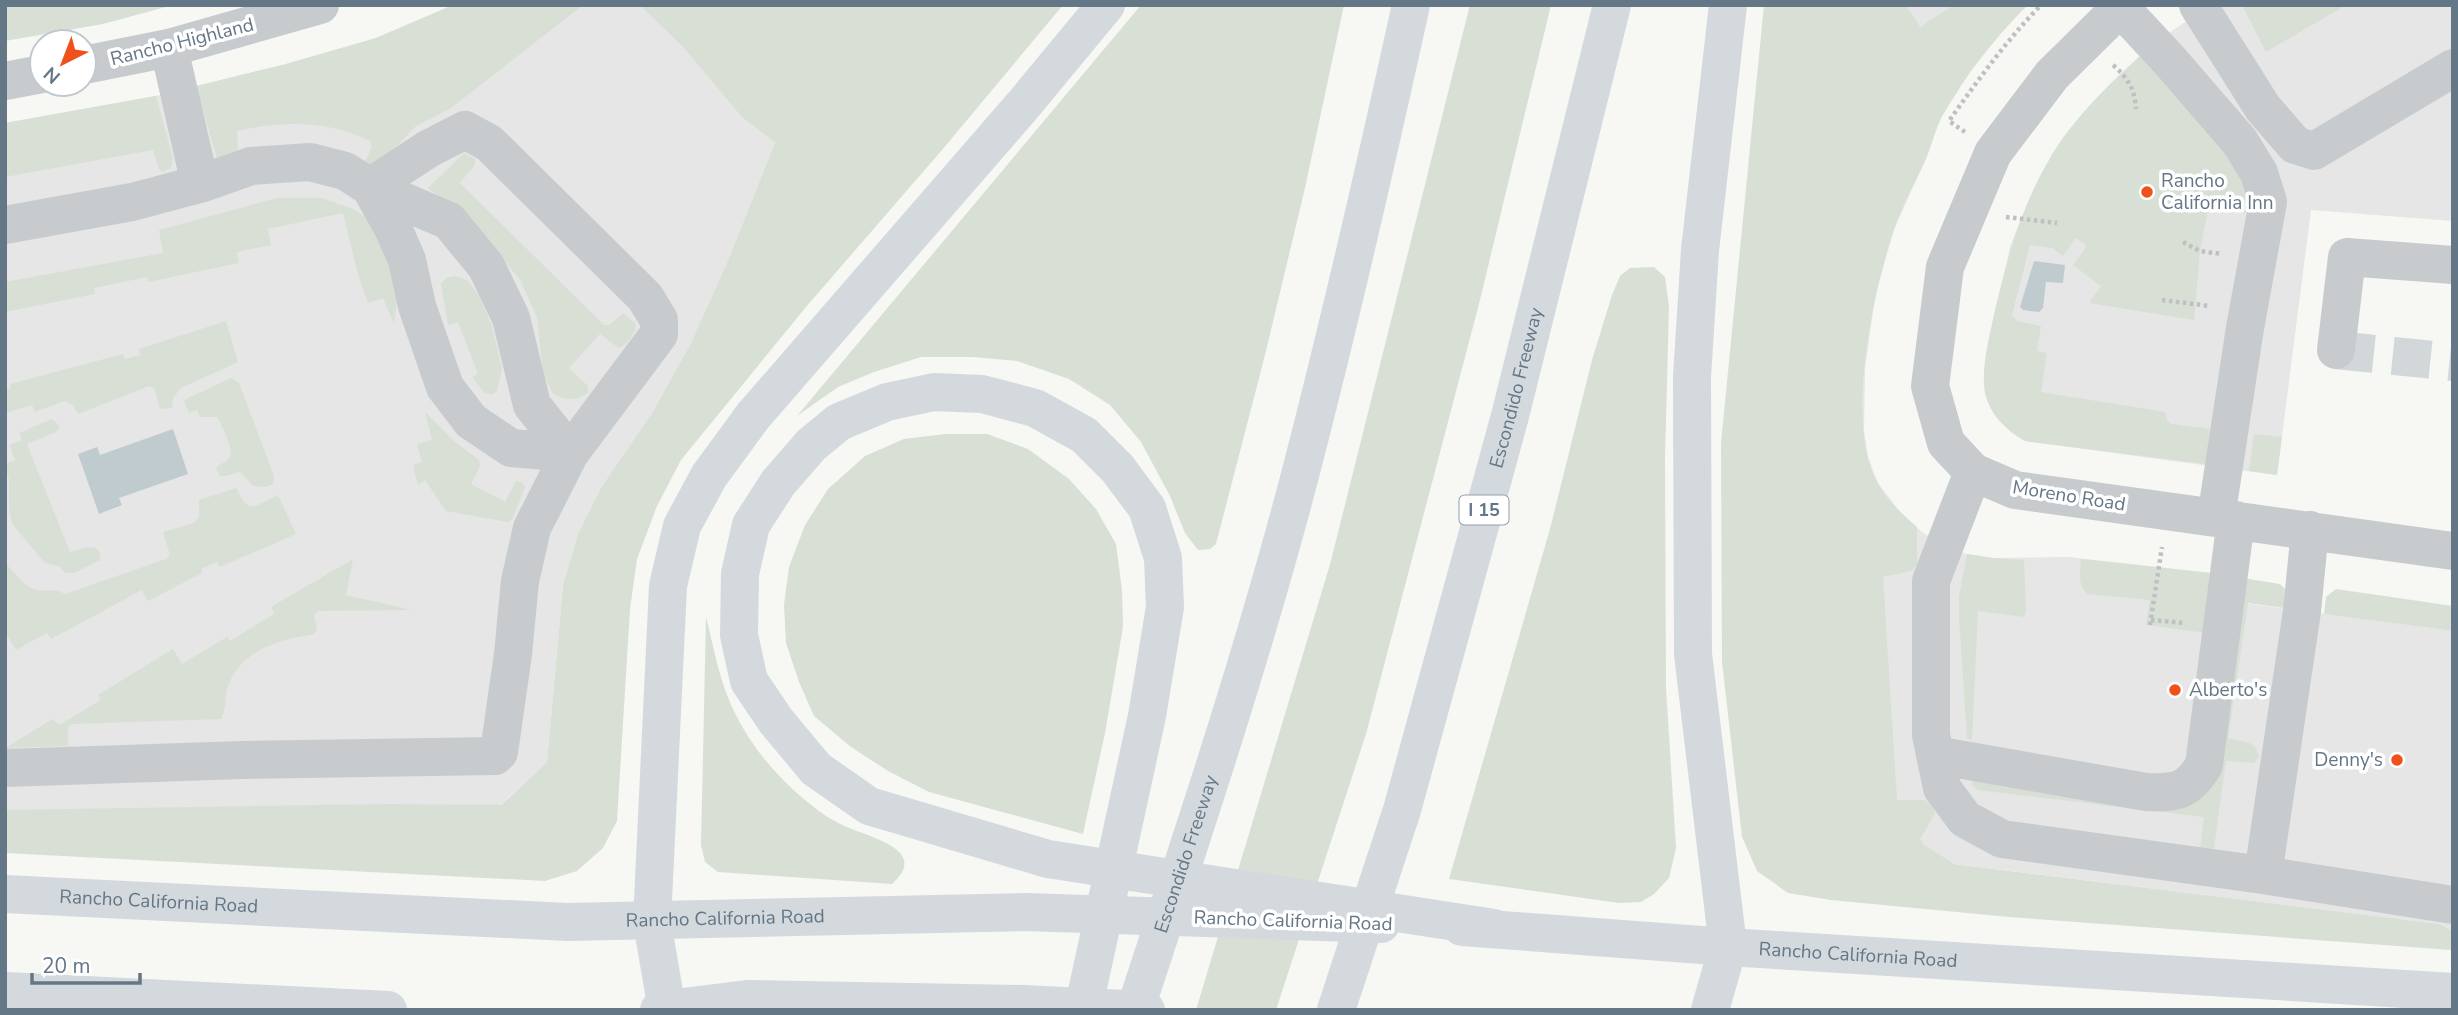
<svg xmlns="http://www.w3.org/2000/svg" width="2458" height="1015" font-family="'Nunito Sans',sans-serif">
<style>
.built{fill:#e5e6e5}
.green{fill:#d8e0d5}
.water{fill:#c0cbd0}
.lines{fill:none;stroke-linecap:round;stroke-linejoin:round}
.minor-tunnel{stroke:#d2d7d9;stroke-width:38;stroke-dasharray:38 19;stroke-linecap:butt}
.path{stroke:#bec1c3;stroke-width:4.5;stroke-dasharray:3.5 3.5;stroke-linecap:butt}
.minor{stroke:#c7cbce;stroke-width:38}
.major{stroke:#d4d9dd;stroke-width:38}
.highway{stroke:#d4d9dd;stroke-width:38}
.poi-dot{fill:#f0511b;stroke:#fff;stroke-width:2.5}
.labels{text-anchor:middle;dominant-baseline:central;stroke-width:7;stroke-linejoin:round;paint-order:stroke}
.shield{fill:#fff;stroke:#92a0ab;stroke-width:2}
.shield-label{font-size:18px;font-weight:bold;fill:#647787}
.street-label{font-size:19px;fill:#647787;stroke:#fff}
.poi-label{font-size:19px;fill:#647787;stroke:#fff;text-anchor:start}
</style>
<rect width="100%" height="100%" fill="#f7f7f4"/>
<path class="built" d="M453,5H714L797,86L729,258L690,345L652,413L602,486L578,534L563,585L547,762L485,819L5,843V123L166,94L286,64L376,38Z
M1846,5H2028L2012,20L1971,70L1941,118L1926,157L1894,230L1875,296L1865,370L1864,431L1868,457L1878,483L1900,512L1923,533L1947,547L1967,554L1993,558L2069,557L2220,574L2236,602L2453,631V936L2452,931L2440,924L1915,859L1860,846Z
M2210,5H2453V221L2311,210L2277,475L2025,441L2012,433L1998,420L1990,407L1985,393L1984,373L2010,247L2020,221L2052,154L2083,113L2110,84L2166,35Z"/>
<path class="green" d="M5,5H173L103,24L5,41Z
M453,5H583L451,108L415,127L385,158L368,165L365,161L372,147L370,141C329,120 280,121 237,131L238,152L217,158L196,86L286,64L376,38Z
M640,5H1063L942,150L806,307L681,460L657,506L637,559L630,609L617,821L603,848L577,871L545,881L5,853V810L388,804L501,805L547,762L563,585L578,534L602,486L652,413L690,345L729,258L775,142L742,117L684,48Z
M1141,5H1344L1305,188L1264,359L1216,544L1210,549L1198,550L1185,533L1170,496L1141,442L1110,405L1069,379L1017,361L973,357H921L874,372L838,387L797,416Z
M1470,5H1551L1480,300L1366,734L1276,1010H1196L1331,561Z
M1764,5H1906L1920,27L1954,5H2028C1995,37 1966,75 1943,114C1935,128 1932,145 1926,159C1915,184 1901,207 1893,232C1873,294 1844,425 1878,484C1887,500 1903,515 1917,527V565L1911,571L1883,577L1897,800H1925L1933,807L1935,814L1920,839L1923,844L1954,864L2440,924L2452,931L2453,945L2451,950L2009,917L1831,900L1788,893L1757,871L1742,837L1722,662L1721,443Z
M2242,5H2346L2266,52Z
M2144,52L2253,181L2248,213L2208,209L2200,251L2194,320L2089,303L2101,286L2073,265L2087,246L2076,238L2063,256L2052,248L2030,245L2012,315L2017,321L2041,326L2037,351L2047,353L2041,392L2165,412L2167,420L2171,424L2210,429L2206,464L2025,441C2007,430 1990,415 1985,393C1981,369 1988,343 1993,319C2006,262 2021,205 2052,155C2076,115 2111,83 2144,52Z
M156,96L173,158L171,168L162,172L159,169L153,150L5,177V123Z
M464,153L475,159V165L460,183L604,325H609L623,313L636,324C636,333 627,345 619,348L600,334L569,368L588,386V393C575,402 566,400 553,394L543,373L537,317L520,280L481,231L428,188Z
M277,198H322L353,209L371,221L399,286L394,324L383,298L368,303L357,271L343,213L268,229L271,245L237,252L239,263L148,282L147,277L94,288L95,294L5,312V282L163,253L159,230Z
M1654,267L1665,277L1669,306L1665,459L1666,688L1676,848L1669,878L1654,894L1641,902L1619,903L1449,879L1550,529L1592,360L1612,295L1620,276L1630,268Z
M455,276L468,281L479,296L492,326L502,368L497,391L492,395L484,392L472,377L478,374L458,322L448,325L441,284L446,278Z
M226,321L238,362L181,388L173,398L172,408L160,409L154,388L149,386L78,414L73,405L64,401L35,412L32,405L5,413V390L11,388L10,384L123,354L125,359L140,355L139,349Z
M231,378L239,383L274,476L273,484L265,487L253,486C234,463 244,475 220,476L216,468C220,464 228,461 230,457C234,450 221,424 217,417H200L197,410L189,413L184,400Z
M425,412L453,440L479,460L480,466L471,484L505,502L516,481L522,482L525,487L513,518L508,522L446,511L425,480L418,485L413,465L422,462L417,444L432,440Z
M52,419L60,426L56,432L27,444L70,552C81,549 102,540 100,560L74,573H66L58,566L45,563L12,524L9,509V480L5,464L15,460L9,445L22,440L19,433Z
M945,434H987L1028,449L1069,479L1096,509L1116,544L1122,590L1123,627L1105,733L1083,834L929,792L888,771L851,747L814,716L799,682L786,643L784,605L789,567L805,525L828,489L865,456L904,439Z
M2254,434L2282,437L2277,475L2249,471Z
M236,488L243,501L249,506H256L278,495L296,534L220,567L217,562L201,569L202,573L148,601L142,590L51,639L47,633L16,650L5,632V563C13,570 22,583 31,588C44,594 53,587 65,594L166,559L170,555L163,532L194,523L199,517V500Z
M1967,554L1993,558L2024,560L2026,611L2024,617L1978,611L1972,739L1970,740L1967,738L1959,617V597Z
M353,559L346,595L412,610L318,611L314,615L317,630L314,634C279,640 242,649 228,686C224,697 227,709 221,719L72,724L68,727V746L5,748L53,719L59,725L101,700L98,695L173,649L182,664L227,637L230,641L274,614L271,607Z
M2081,559L2220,574L2214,634L2146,625L2150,600L2088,594C2077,586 2080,572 2081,559Z
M2237,577L2280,584L2285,589L2284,608L2248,603L2228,738C2242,742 2257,740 2259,757L2254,763L2226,761L2214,848L2209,850L2200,849L2204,817L1977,790L1972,784L1974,780L2179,802Z
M2336,589L2453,606V631L2324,614L2326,597Z
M706,617C713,644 718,674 729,700C748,745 780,782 819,811C827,817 838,823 847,827C871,838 930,850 892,884L718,872L705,862L701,845Z"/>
<path class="water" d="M2034,261L2065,265L2063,283L2046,282L2043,308L2039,312L2023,310L2020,307Z
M173,429L188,474L119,498L122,505L99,514L78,454L97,447L100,455Z"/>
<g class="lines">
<path class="minor-tunnel" d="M2336,350L2453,362"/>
<path class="path" d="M2113,65C2128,78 2135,89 2136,109
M1965,132L1949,121C1978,80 2006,41 2041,5
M2006,217L2057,223
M2183,242L2200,251L2222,254
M2162,300L2210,306
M2151,620L2185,623
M2150,625L2162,547"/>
<path class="minor" d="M2118,5L2170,61L2240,142L2259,173L2268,202L2245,328L2216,518
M2123,5L2052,75L1993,153L1945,267L1930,386L1946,443L1973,472L2015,490L2453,551
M2198,5L2263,108L2295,145L2314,151L2453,68
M169,48L200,184
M84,65L169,48L320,5
M5,81L42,74
M370,187L393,228L407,260L417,306L445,387L471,421L511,448L570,453
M370,187L449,221L486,266L511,318L532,405L570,453
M5,225L132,202L200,184L251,166L310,162L345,171L370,187L428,149L465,130L489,143L645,297L659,320V334L570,453L532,528L520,581L513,654L499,752L495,756L242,760L5,768
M2336,350L2347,257L2453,265
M1973,472L1931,581V735L1942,788L1965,819L2002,839L2263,875L2453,905
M1935,755L2146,792C2176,793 2188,792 2204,765L2236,520
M2263,875L2302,611L2310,530"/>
<g class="major">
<path id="s1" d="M5,894L567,922L1026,912L1381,924"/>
<path id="s2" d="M1462,927L1728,947L2453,992"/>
<path d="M5,991L388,1010"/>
<path d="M659,1010L747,999L1023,1004L1146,1010"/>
</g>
<g class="highway">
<path d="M667,1010L652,922L668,586L682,526L709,476L753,416L1024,104L1106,5"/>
<path d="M1083,1010L1147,716L1165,607L1163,558L1147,508L1118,469L1084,435L1035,408L982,394L934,392L887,402L839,422L811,445L778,483L751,525L740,574L739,635L749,681L776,721L816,769L869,806L1048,859L1494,928"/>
<path id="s3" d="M1135,1010C1193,834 1252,658 1299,479C1340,322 1376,164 1411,5"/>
<path id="s4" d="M1336,1010L1402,810L1510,416L1612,5"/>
<path d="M1710,1010L1728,947L1693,654L1692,377L1700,250L1728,5"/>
</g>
</g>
<g class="poi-dot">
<circle cx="2147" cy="192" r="7"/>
<circle cx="2175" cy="690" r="7"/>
<circle cx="2397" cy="760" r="7"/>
</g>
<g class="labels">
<rect class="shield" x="1459.5" y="495.5" width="49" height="29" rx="5"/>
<g class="shield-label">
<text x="1484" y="510">I 15</text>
</g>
<g class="street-label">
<text transform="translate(182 42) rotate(-14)">Rancho Highland</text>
<text stroke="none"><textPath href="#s4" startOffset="648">Escondido Freeway</textPath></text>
<text transform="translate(2069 496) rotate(9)">Moreno Road</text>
<text stroke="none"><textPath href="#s3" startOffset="164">Escondido Freeway</textPath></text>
<text stroke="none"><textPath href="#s1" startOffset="154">Rancho California Road</textPath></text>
<text stroke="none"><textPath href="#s1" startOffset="721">Rancho California Road</textPath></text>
<text transform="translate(1293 921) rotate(2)">Rancho California Road</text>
<text stroke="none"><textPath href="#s2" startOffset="397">Rancho California Road</textPath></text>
</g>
<g class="poi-label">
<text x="2161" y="181">Rancho<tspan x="2161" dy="22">California Inn</tspan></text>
<text x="2189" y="690">Alberto's</text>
<text x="2383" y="760" text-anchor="end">Denny's</text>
</g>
</g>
<rect width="2458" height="1015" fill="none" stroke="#647787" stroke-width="14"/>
<g transform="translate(63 63) rotate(222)"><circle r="33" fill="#ffffff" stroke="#c1c9cf" stroke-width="2"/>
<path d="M0-5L12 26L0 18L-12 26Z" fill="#f0511b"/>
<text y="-10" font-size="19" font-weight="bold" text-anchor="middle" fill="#647787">N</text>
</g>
<path d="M32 973v10h108v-10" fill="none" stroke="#647787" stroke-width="3.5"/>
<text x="42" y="973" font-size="21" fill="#647787" stroke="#ffffff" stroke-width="5" paint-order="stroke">20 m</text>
</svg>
